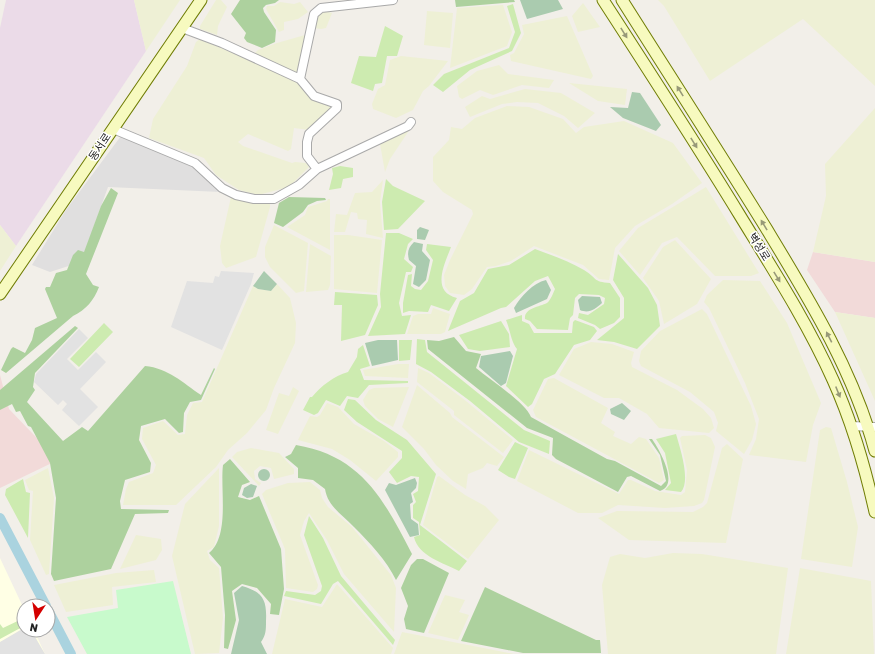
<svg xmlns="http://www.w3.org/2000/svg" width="875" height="654" font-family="Rubik,'Noto Sans KR',sans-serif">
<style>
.residential{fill:#e0dfdf}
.commercial{fill:#f2dad9}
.industrial{fill:#ebdbe8}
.education{fill:#ffffe5}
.farmland{fill:#eef0d5}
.grass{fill:#cdebb0}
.forest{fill:#add19e}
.cemetery{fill:#aacbaf}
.park{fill:#c8facc}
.parking{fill:#e2e2e2}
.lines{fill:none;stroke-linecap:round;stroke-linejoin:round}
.canal{stroke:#aad3df;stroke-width:10}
.minor-casing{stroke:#a9a9a9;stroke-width:10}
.secondary-casing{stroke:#707d05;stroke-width:13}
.minor{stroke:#fff;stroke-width:8}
.secondary{stroke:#f7fabf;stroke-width:11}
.oneway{fill:#979978}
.labels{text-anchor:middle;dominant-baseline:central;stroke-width:3;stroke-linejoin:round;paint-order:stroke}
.street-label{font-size:11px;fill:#222;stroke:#fff}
</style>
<rect width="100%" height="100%" fill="#f2efe9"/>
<path class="residential" d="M121,136L195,168L221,192L108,187L81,262L50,272L32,265L66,210Z"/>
<path class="commercial" d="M813,252L875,262V318L835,312L807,270Z
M0,375L9,409L58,460L0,488Z"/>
<path class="industrial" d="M6,0H134L146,51L16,246L0,225V28Z"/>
<path class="education" d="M0,558L24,609V630H34L45,654H0Z"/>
<path class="farmland" d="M134,0H180L146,51Z
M216,0H221L227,7L218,26L217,35L200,29V26Z
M658,0H875V86L803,19L710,81L664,6Z
M280,2L294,4L300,2L308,12L298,19L284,22V30L279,32L266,9L267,6H274Z
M583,3L600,27L578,32L572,16Z
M503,5L512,32L507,46L450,68L457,8Z
M324,11L332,13L326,28L321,29L314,28L316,15Z
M427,11L453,13L450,48L424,45Z
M567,16L593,76L591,79L511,61L510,55L514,53L524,34L522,25Z
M305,35L297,74L254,54L258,50L277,43Z
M200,39L296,80L313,99L331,107V109L309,130L294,128L291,149L288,151L248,134L238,142L243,146L292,163L295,162L306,163L309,167L289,187L258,195L239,190L216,175L204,158L149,138L153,119L187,66L196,42Z
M401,56L448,61L429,86L423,91L413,110L396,118L373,109L372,104L378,89L385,85L390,60Z
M499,65L508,74L554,80L549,88L522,85L493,95L480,90L462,99L459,97L457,86L477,71Z
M569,83L627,89L625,105L598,101Z
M525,89L561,93L595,113L578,128L564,116L538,103L517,102L502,104L470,117L465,107L482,96L490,99Z
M507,106L529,107L563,119L576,133L584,127L624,121L673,143L702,183L672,204L635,226L615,248L609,280L599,279L583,265L534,246L511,261L496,266L487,267L472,289L464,295L450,293L445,286L444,275L450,260L473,214L472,210L443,192L433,181V157L449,140L451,127L462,129L475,118Z
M875,108V262L813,252L826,196L825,164Z
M410,129L390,159L385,172L380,144Z
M383,180L380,202L383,238L366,234L367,220L358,219L357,213L351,212L345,232H334L336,214L347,215L355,193L372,192Z
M706,187L759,273L751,276H715L677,237L662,243L640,275L619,251L638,228Z
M231,197L242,200L270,203V207L256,257L226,268L222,263L220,246Z
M328,199H330V250L287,227L305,215L308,207L327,201Z
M0,225L16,246L0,271Z
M274,225L308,243L304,291L296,293L270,267L265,257V247Z
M334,235H348L382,240L377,293L334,289Z
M675,240L711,279L697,304L664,324L659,301L643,278L663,247Z
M310,244L331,256L330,285L328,290L306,292Z
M723,280L760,281L787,323L821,403L813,425L806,462L749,455L756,439L759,419L745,383L709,308L704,302L707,295Z
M277,284L290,298L296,323L295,343L274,388L266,410L247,433L228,450L216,467L176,505H123L126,489L129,482L153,473L156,465L142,439L143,428L163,421L178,435L185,434L187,415L193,403L202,402L253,286L258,289L271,291Z
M433,308L450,314L445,332L441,334H407L413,316L418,314H431Z
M702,309L707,314L751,406L756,424L752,440L744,454L716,431L718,423L714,412L690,392L641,366L639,361L641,351L660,331Z
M835,312L875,318V401Z
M591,342L612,344L634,352L631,363L632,367L677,390L703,409L711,418L714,428L709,433L659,428L647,414L619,398H604L559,375L574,349Z
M398,364H409L408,378L365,376L363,370Z
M418,368L429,373L466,401L513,440L503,453L454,415V411L417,382Z
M554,378L608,408L601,423L615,432L613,436L631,444L639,437L646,439L659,458L664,480L659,483L536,417L533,410L548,379Z
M417,385L450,413L452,417L504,457L497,466L487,463L483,468L468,474L466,489L453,481L436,465L424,449L402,427Z
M293,387L299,391L278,434L266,430L279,393L289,396Z
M409,387L393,427L378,419L365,406L363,400L369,390L374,388Z
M327,403L338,407L354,424L384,441L398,452V457L376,481L350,460L332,449L298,440L310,416L317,417L320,415Z
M826,427L831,428L847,482L858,527L852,567L801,559L820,430Z
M705,435L711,438L715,447L704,500L702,503L694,506L665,508L618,505L602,513H578L517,481L529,450L619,494L628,480H631L655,491L681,495L685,492L687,470L680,438L682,436Z
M727,444L743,459L726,543L629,540L598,518L617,511L693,512L703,507L707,503L722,448Z
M251,448L279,453L294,469V474L274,479L271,468L260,466L254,471L255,479L261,483L259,486L232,457L237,452Z
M48,468L54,498L49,574L46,575L30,540L33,491L29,490L25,480Z
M219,468V526L214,547L207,551L210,560L219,568L223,618L219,653L195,654L172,556L185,504Z
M439,476L465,495L485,506L499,520L468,559L423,525L437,477Z
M310,482L320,490L322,498L328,507L352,527L391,575L396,588L394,632L344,574L327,540L309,513L304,521L300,535L318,585L317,589L313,592L286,588L285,549L262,494L266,490L288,483Z
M136,535L161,539L162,550L156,560L120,569Z
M673,553L702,554L788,568L776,654H608L602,585L610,557L620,554L645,558Z
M800,568L871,581L874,654H786Z
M154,570L156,582L112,587L113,605L66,612L54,585L116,573Z
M337,584L393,648L391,654H272L285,599L322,607Z
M445,595L465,600L459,612L469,615L458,640L428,633Z
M402,632L514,654H394Z"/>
<path class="grass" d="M513,4L521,33L512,51L470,70L443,92L433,85L444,74L509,48L515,32L507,6Z
M385,26L403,36L397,56H387L382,83L375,84L373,91L351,83L359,56L376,57Z
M340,166L353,168V177L343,179L341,188L329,190L333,174L332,168Z
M386,179L393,186L425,201L398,229L384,230L382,202Z
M386,233H399L413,239L408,244L404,259L413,267L411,272H406L399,303L402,316L411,315L405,334L368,336L381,307L380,294Z
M427,244L451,247C444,265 431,292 457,298L449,311L431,305L428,312L409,311L403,313V303L408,275L412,274L411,286L415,289L421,290L428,281L433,260L426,250Z
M535,249C551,255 569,261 584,270C597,278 593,282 610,283L620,298V317L614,323L600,329L595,325L578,318L579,313L588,315L604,304L605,298L599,295L579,294L575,298L573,315L570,318L568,330L537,329L530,321L525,319C524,308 539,307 547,303C551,300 553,293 555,289L548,276L535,281L506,307L501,308L448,331L460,301L474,293L488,269L509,265Z
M618,254L648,288L657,305L660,326L637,349L614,342L597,340L624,318V298L613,280Z
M335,292L377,295L378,305L365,335L341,341L342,305H334Z
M522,315V321L529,324L534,333H572L573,322L575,320L594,327L597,331L590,340L574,345L555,374L544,379L532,404L528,407L506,386L517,349C511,342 510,329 506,320Z
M501,321L509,334L510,347L480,351L468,349L459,335Z
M104,323L113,332L79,367L70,359Z
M417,339L425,340L427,352L524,430L550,441L549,454L519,442L470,401L431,372L416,364Z
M399,340H412L410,360L399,361Z
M363,345L370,366L360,369L364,380L408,381V383L369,385L358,398L347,396L340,406L326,400L318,413L314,415L303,410L310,397H312C321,386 334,376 348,372L357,357L358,349Z
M348,399L355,400L376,420L407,440L436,474L420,525L467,561L459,571C444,563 418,556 414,537L420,535L419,522L413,518V505L416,502L413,494L418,491L419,477L411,476L397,483L389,472L402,458V451L357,422L344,410Z
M676,434C680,448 691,481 681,492L665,490L671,483L665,453L656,439Z
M515,442L528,448L515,479L509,477L498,470Z
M23,479L26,492L30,493L28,538L5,495L6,489Z
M309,516L323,538L341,576L395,640L393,645L338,581L333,584L321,604L284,596L286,591L315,595L321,591L322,586L304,535Z
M24,618V626L0,639V624L3,628Z"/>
<path class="forest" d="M240,0H279L275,3L266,5L263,8L264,12L276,30L275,42L262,48L247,42L244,38L246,33L231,14Z
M455,0H514L515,2L456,7Z
M111,188L118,193L86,274L93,285L99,287C94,300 86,310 73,316L6,373L1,370L11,349L13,347L25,353L32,340L35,328L57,318L45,289L46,287H50L56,273L67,270L73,255L78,250L84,252L101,206Z
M289,197L325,198L326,200L317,201L308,205L303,212L283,227L274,223L279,203Z
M75,326L78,328L35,373L33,387L35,390L27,402L63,441L82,427L88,431L145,366C168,368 183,383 201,395L214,368L215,369L201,400L190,402L184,413L183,432L179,433L165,419L141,426L139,440L151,463L150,472L125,480L120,501L121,509L169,510L168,513L135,514L111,569L54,581L51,574L56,498L50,463L31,427L28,426L20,411L16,412L12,404L0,410V390Z
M454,337L466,351L481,354L476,368C490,380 525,402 531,417L607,459L615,461L661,486L666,481L660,455L649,439H652C659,449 680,485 660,491L631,476L627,477L618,492L556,459L552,455L553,438L527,428L428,349L427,340L439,341Z
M296,445C362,456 384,500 412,554L396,580C387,561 369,542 354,527C342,514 328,507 325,489L313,480L298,478V468L285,457L291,454Z
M230,459L250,482L242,485L238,497L250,500L259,496L281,549L284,589L279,615L270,614L271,604L257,588L242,584L232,591L236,620L228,649L224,648L225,615L221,567L209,553C230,536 220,490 223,465Z
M417,559H423L449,573L424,633L406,629L404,619L408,606L401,588L411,565Z
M485,587L596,640H600L601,653H523L461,641Z"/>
<path class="cemetery" d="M520,0H558L563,9L527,19Z
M632,92L640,93L661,125L656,131L623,118L610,107L628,108Z
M420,227L429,230L425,240L417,239V230Z
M414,242L423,244L422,251L430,260L426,280L419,287L413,284L416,266L409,260C407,252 408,248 414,242Z
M264,271L277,284L271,291L258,289L253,286Z
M546,280L551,290L547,299L516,313L514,308C521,296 533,283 546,280Z
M582,296L600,297L602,303C595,309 589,314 580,310L578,300Z
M378,340H397L398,360L372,366L365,343Z
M510,351L513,356L506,383L501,386L479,367L481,356Z
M622,403L631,411L624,420L611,414L610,409Z
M258 475a6 6 0 1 1 12 0a6 6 0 1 1-12 0Z
M415,478L417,483L416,488L411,493L413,502L410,504L411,519L418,524L419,535L410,537L385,490L389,483L396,485Z
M251,484L257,486L253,497L247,498L242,495L244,488Z
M242,586C263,592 267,600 266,621C266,630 266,635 261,642L267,654H231L239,620L234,593Z"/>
<path class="park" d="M173,581L191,654H87L67,617L118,608L116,590Z"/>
<path class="parking" d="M221,271L254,273L251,284L222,350L171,327L187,281L213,283L215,276L219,277Z
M79,329L88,338L67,359L78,370L96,352L106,362L80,389L98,407L79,426L62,410L67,404L63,400L58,405L34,382L36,374Z
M24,628V630H31L45,654H0V642Z"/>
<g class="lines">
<path class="canal" d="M0,518L46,606
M48,610L71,654"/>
<g class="minor-casing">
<path id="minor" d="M182,28L222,43L300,79L314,96L337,104V108L309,134L307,142V156L317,169
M300,79L314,14L321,8L393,0
M113,129L195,163L222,188L236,195L254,199H274L299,185L317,169L408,126L411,122
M851,426L875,427"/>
</g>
<g class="secondary-casing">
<path id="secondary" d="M603,0C649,71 695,142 739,214C772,268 807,322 833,380C852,422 865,467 875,512
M622,0C670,76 719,152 766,228C809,299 853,370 875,451
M0,294L201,0"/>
</g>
<use href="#minor" class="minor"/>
<use href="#secondary" class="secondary"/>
</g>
<defs><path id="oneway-solid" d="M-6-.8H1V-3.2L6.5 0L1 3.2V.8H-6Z"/></defs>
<g class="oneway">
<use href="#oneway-solid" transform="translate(624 33) rotate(58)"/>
<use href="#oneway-solid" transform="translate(680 91) rotate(-122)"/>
<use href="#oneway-solid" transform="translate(694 143) rotate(58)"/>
<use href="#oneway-solid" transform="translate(764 225) rotate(-121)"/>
<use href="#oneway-solid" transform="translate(777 277) rotate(58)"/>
<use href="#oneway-solid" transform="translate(829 337) rotate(-117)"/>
<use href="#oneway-solid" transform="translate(838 392) rotate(68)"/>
</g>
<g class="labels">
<g class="street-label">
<text transform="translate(100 147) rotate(-56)">동서로</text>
<text transform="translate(759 247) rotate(58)">벽성로</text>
</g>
</g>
<g transform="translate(36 618) rotate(192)"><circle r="19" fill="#ffffff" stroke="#a7a7a7"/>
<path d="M0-3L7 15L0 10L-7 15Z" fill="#d40000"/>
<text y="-6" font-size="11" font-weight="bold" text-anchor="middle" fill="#222222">N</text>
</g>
</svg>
